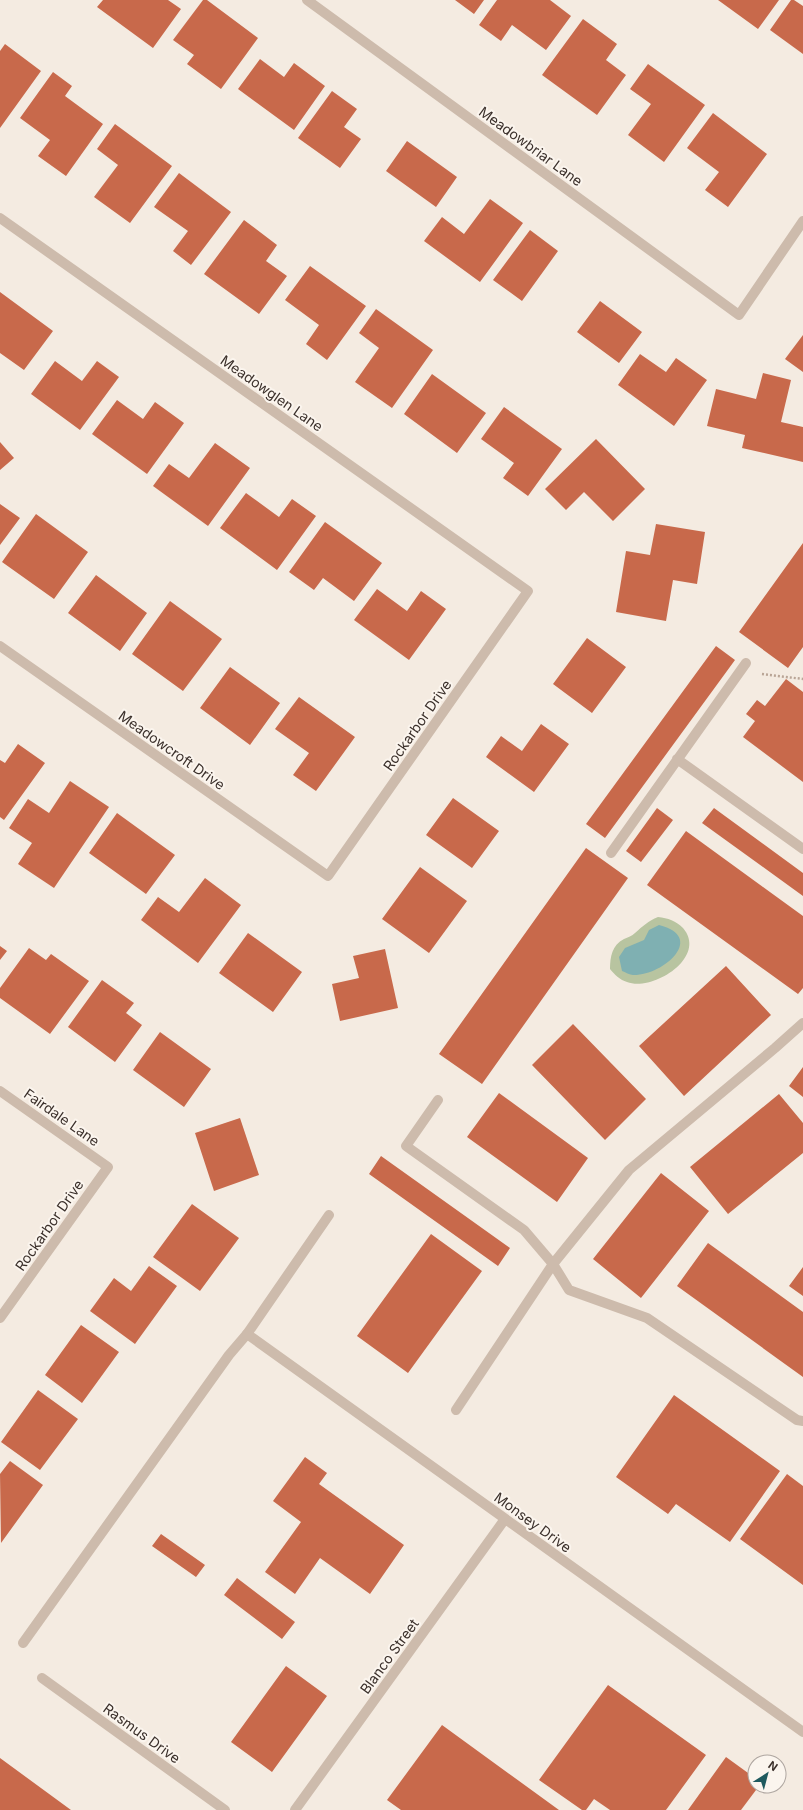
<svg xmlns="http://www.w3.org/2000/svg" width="803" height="1810" font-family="Inter,sans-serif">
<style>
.green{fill:#b8c4a0}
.water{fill:#7fb0b2}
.building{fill:#c8694b}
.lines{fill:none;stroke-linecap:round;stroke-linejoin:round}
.path{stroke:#b9a596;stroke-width:2.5;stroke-dasharray:2 2;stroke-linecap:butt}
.lane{stroke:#cdbbac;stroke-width:10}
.street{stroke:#cdbbac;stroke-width:10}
.labels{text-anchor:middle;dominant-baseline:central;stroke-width:4;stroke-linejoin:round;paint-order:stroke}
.street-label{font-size:14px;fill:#3b302b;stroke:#fbf5ee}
</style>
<rect width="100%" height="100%" fill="#f4ebe1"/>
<path class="green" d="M658,917C668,918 676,921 683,928C708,957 653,992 627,982C620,980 615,975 610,969C610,957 612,945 624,939C628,937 632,936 635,933C643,926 648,921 658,917Z"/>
<path class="water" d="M659,925C707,937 663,976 633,975C630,975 625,972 622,971L619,957L625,948L644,940L649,930Z"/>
<path class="building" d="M103,0H168L181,9L153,48L97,7Z
M203,0H207L258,38L221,89L187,64L194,55L173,40Z
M455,0H484L474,14Z
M497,0H550L571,16L546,50L512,25L501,41L479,25Z
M718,0H779L758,29Z
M791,0H794L803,6V54L770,30Z
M583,19L617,44L606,60L626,75L597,115L542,75Z
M5,44L41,71L0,128V51Z
M260,59L284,77L294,63L325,86L294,130L238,89Z
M648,64L705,105L664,162L628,135L651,104L630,89Z
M53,72L72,86L65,96L103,124L66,176L38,156L50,140L20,118Z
M332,91L357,109L344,127L361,139L340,168L298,138Z
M713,113L767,154L728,207L705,190L719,172L687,148Z
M115,124L172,166L130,223L94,197L118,165L97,149Z
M407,141L457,177L436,207L386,171Z
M179,173L231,212L191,265L173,251L188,231L154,207Z
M490,199L523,223L480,282L424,241L442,217L464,234Z
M244,220L277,245L266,261L287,276L259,314L204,274Z
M530,230L558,251L522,301L493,280Z
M310,266L366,306L327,360L306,344L319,325L285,300Z
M0,292L53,331L24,370L0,353Z
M600,301L642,332L619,363L577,332Z
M376,309L433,350L392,408L355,382L379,348L359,333Z
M803,335V372L785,359Z
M640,354L666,372L676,358L707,380L674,426L618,385Z
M55,361L82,381L97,361L119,377L80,430L31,394Z
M763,373L791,380L781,422L803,427V462L742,448L745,435L707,426L716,389L756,399Z
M432,374L486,413L457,453L404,414Z
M117,400L143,419L155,402L184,423L147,474L92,434Z
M504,407L562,449L528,496L503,478L514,463L481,439Z
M596,439L645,489L613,521L584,492L566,510L545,489Z
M0,442L14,458L0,470Z
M215,443L250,468L208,526L153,486L169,464L189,478Z
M246,493L279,517L292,499L316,516L277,570L220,528Z
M0,504L20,518L0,545Z
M36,514L88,552L54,599L2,562Z
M325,522L382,563L354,601L323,578L314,590L289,572Z
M656,524L705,532L697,584L673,580L666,621L616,612L626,551L650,555Z
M803,543V647L788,668L739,632Z
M96,575L147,613L120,651L68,613Z
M377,589L407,611L421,591L446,609L409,660L354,620Z
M170,601L222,639L183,691L132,654Z
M587,638L626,667L592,713L553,684Z
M716,646L735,660L605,838L586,824Z
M230,667L280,703L250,745L200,708Z
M786,679L803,692V782L743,737L755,721L746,714L757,700L765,706Z
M299,697L355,737L316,791L293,775L309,753L275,729Z
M541,724L569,744L534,792L486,757L501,736L522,751Z
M18,744L45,763L4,820L0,817V760L5,763Z
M70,781L109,807L54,888L18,864L32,843L9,828L28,799L49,813Z
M453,798L499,831L472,868L426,835Z
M657,808L673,820L641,862L626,851Z
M714,808L803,873V896L702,823Z
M117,813L175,855L146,894L89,853Z
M686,831L803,916V988L798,994L647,885Z
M586,848L628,878L482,1084L439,1054Z
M420,867L467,901L429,953L382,919Z
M205,878L241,905L198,963L141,920L158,897L179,912Z
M248,933L302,972L273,1012L219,973Z
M0,946L7,951L0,960Z
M29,948L46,960L51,954L89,981L50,1034L0,998V988Z
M385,949L398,1008L340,1021L332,984L359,978L353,956Z
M726,966L771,1015L684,1096L639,1046Z
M102,980L134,1003L126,1013L142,1025L115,1062L68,1027Z
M573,1024L646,1099L605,1140L532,1065Z
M160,1032L211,1069L184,1107L133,1070Z
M803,1067V1097L789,1086Z
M499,1093L588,1158L557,1202L467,1137Z
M779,1094L803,1123V1153L728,1214L690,1167Z
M240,1118L259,1175L214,1191L195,1133Z
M381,1156L510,1248L498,1266L369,1174Z
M661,1173L709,1211L641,1298L593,1259Z
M192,1204L239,1238L200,1291L153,1257Z
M431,1234L482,1271L408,1373L357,1336Z
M708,1243L803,1312V1377L677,1286Z
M149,1266L177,1286L135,1344L90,1311L114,1278L131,1291Z
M803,1267V1296L789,1286Z
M81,1325L119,1352L82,1403L45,1375Z
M38,1390L78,1419L40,1470L1,1442Z
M674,1395L780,1471L730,1542L676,1504L668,1514L616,1477Z
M305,1457L327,1473L319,1484L404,1545L370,1594L320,1558L295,1594L265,1572L301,1522L273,1501Z
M10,1461L43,1485L1,1543L0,1474Z
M787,1474L803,1486V1585L740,1539Z
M161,1534L205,1565L196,1577L152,1546Z
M237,1578L295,1622L282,1639L224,1595Z
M286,1666L327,1696L272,1772L231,1742Z
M608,1685L706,1755L666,1810H610L594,1799L586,1810H582L539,1780Z
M442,1725L559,1810H401L387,1800Z
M726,1757L755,1778V1786H759L741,1810H688Z
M0,1758L71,1810H0Z"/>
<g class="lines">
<path class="path" d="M762,674L803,679"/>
<path class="lane" d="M677,759L803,849
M611,853L746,663
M438,1100L406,1146L524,1230L553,1264L569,1290L647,1318L797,1420L803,1421
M456,1410L553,1264L629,1170L775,1048L803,1023
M23,1643L229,1355L247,1334L329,1215"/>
<path class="street" d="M307,0L739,315L803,221
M0,218L528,591L328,876L0,646
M0,1091L108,1167L0,1318
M247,1334L803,1732
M42,1678L225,1810
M295,1810L505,1519"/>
</g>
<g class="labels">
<g class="street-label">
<text transform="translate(531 146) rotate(36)">Meadowbriar Lane</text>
<text transform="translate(272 393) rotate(35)">Meadowglen Lane</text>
<text transform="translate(417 725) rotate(-55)">Rockarbor Drive</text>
<text transform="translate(172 750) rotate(35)">Meadowcroft Drive</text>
<text transform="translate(62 1117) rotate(35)">Fairdale Lane</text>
<text transform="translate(49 1225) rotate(-55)">Rockarbor Drive</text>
<text transform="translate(533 1522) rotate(36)">Monsey Drive</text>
<text transform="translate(389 1656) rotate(-54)">Blanco Street</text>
<text transform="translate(142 1733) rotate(36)">Rasmus Drive</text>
</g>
</g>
<g transform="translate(767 1774) rotate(36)"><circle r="19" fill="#fbf5ee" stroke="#aea6a0"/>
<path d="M0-3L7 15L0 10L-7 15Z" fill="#1f5a5e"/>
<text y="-6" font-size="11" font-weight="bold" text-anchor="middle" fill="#3b302b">N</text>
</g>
</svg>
